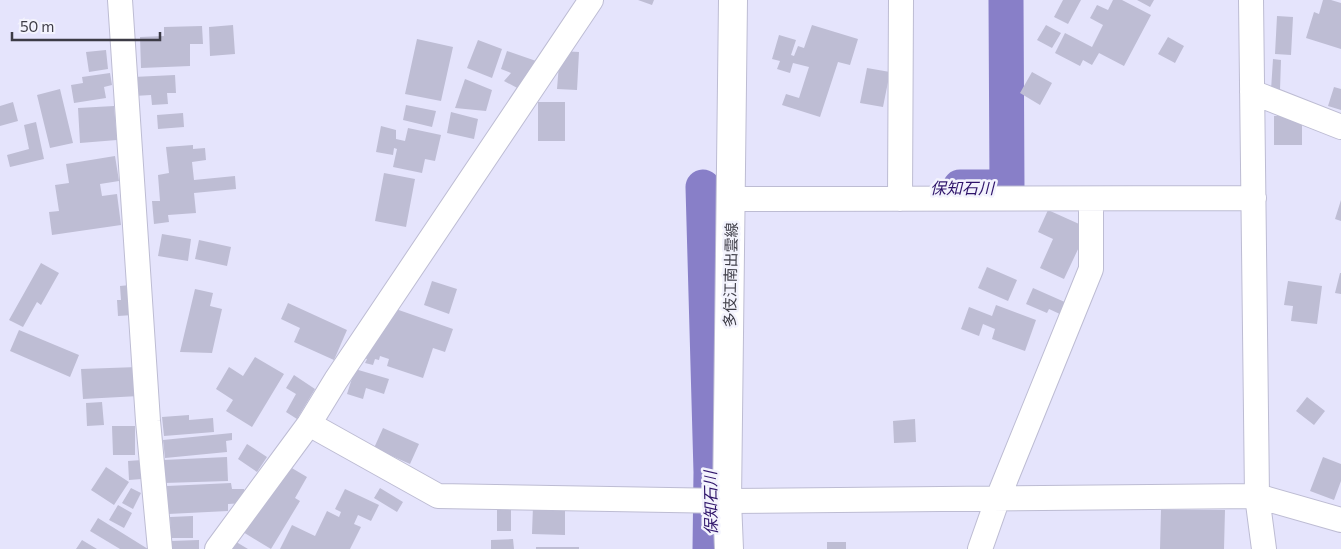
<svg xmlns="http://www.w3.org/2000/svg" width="1341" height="549" font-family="Commissioner,'Noto Sans JP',sans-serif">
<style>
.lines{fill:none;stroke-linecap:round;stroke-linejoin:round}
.river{stroke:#887fc8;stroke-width:35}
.building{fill:#bebdd4}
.minor-casing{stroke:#bdbcd3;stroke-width:26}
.secondary-casing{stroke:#bdbcd3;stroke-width:30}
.minor{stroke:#fff;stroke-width:24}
.secondary{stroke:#fff;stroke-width:28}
.labels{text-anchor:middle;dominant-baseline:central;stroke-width:5;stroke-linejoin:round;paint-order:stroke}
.street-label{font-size:15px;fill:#3c3b45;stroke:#f3f3fd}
.water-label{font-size:16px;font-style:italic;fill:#2e146a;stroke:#f3f3fd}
</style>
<rect width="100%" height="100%" fill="#e5e4fc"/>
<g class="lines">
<path class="river" d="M703,187L711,472L710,549
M960,187H1007L1006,0"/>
</g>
<path class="building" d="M638,0H654L652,5Z
M1063,0H1081L1068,24L1054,17Z
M1113,0H1122L1151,15L1124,66L1099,53L1092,65L1083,60L1080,66L1055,53L1065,33L1092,47L1103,25L1090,18L1097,5L1108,10Z
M1137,0H1154L1150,7Z
M1323,0H1331L1341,3V49L1306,38L1314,12L1319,14Z
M1277,16L1293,17L1291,55L1275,54Z
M233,25L235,54L210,56L209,27Z
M812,25L858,39L850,65L838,62L820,117L782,105L786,94L799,98L809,67L793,63L790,73L777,69L780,61L772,59L779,35L796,40L791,55L794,56L798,46L804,48Z
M1046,25L1061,33L1052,48L1037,40Z
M202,26L203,44H190V66L141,68L140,37L164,36V27Z
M1168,37L1184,46L1175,63L1158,54Z
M417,39L453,47L441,101L405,94Z
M478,40L502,49L492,78L467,68Z
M106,50L108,69L89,72L86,52Z
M507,51L539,62L521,90L504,81L511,73L501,69Z
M560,51L579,52L577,90L557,89Z
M1273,59L1281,60L1280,90H1271Z
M867,68L890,72L883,107L860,103Z
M1032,72L1052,83L1040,105L1020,93Z
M110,73L112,85L104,87L106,98L74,103L71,85L83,83L82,77Z
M175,75L176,93H167L168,104L152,105L151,95L134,96L133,77Z
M465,79L492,90L486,111L455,108Z
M1334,87L1341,89V110L1328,106Z
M60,89L73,143L50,148L37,95Z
M13,102L18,121L0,126V106Z
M538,102H565V141H538Z
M406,105L436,111L432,127L403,120Z
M114,106L117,140L80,143L78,108Z
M451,112L478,119L474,139L447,133Z
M183,113L184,127L158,129L157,115Z
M1302,115V145H1274V116Z
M36,122L44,159L10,167L7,155L29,149L24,125Z
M381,126L396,130V139L405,141L408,128L441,135L435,161L425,159L422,173L393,167L397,149L394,148L393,155L376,152Z
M193,145V149L205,148L206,160L192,162L194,180L235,176L236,189L194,193L196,213L168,215L169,222L154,224L152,201H160L158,175L169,173L166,147Z
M115,156L119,181L100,184L102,196L117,194L121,225L52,235L49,212L59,211L55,185L69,183L66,164Z
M384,173L415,179L406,227L375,221Z
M1341,200V221L1335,219Z
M1048,210L1088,228L1064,279L1040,268L1053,239L1038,232Z
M162,234L191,239L188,261L158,256Z
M199,240L231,247L227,266L195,259Z
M41,263L59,273L41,305L37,302L23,327L9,320Z
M987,267L1017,280L1008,301L978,288Z
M1340,273H1341V294L1335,293Z
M432,281L457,289L449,314L424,305Z
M1288,281L1322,286L1317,324L1291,321L1293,306L1284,305Z
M130,285L133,315L118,316L117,300H121L120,286Z
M1033,288L1067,303L1062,315L1049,309L1047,313L1026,304Z
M195,289L213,293L210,306L222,309L212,353L180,352Z
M288,303L347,330L334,360L294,342L300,328L281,319Z
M996,305L1036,320L1025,351L992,339L995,329L983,324L979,336L961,329L969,307L992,316Z
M393,308L453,329L445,352L433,348L423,378L387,366L389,359L380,356L379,360L375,359L373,365L365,363L367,359L361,357Z
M19,330L79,355L70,377L10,351Z
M255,357L284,374L252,427L226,411L233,400L216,389L229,367L243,376Z
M138,367L139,396L83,399L81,369Z
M355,369L389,379L384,394L366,388L363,399L347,394Z
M294,375L315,389L297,419L286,412L296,394L286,388Z
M1307,397L1325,411L1314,425L1296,411Z
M102,402L104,425L87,426L86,403Z
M189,415V420L213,418L214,432L164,436L162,417Z
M915,419L916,442L894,443L893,421Z
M112,426H135V455H113Z
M383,428L419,444L410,464L374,448Z
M232,433V440L226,441L227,452L165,458L163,440Z
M247,444L267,457L257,472L238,459Z
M227,457L228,481L164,483L163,460Z
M1323,457L1341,464V481L1334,500L1310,491Z
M142,460V479L129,480L128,461Z
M285,464L307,477L295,498L300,501L271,549L243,532Z
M106,467L129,482L114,505L91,490Z
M231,483L232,489H244L245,503L228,504V511L168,514L167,486Z
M131,488L141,493L133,509L122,503Z
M380,488L403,502L397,512L374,498Z
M345,489L379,505L371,521L358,515L354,524L361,527L350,549H280L292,525L315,536L327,511L339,517L341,512L335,509Z
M118,505L132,513L124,528L109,520Z
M533,506H565V535L532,534Z
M497,507H511V531H497Z
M1161,510H1225L1224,549H1160Z
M193,516V538H171L170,517Z
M98,518L148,549H120L90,531Z
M513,539L514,549H491V540Z
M82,540L97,549H76Z
M199,540V549H170V541Z
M233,540L248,549H227Z
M827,542H846V549H827Z
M536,547H579V549H536Z"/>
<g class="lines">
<g class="minor-casing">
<path id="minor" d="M120,0L148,421L160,549
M1251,0L1257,496L1264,549
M1252,92L1341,127
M731,199L1254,198
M900,199L901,0
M309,424L438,496L727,501L1257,496L1341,520
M217,549L309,424L336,380L591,0
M980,549L998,498L1091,269V199"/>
</g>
<g class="secondary-casing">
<path id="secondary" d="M729,549L727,501L733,0"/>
</g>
<use href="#minor" class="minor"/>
<use href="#secondary" class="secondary"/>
</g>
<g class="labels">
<g class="street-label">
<text transform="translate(730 275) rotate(-89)">多伎江南出雲線</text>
</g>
<g class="water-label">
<text x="962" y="187">保知石川</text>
<text transform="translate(710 503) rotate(-91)">保知石川</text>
</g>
</g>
<path d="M12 32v8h148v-8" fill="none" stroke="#3c3b45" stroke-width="2.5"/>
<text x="20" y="32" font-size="15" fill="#3c3b45" stroke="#f3f3fd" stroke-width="4" paint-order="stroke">50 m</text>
</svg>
